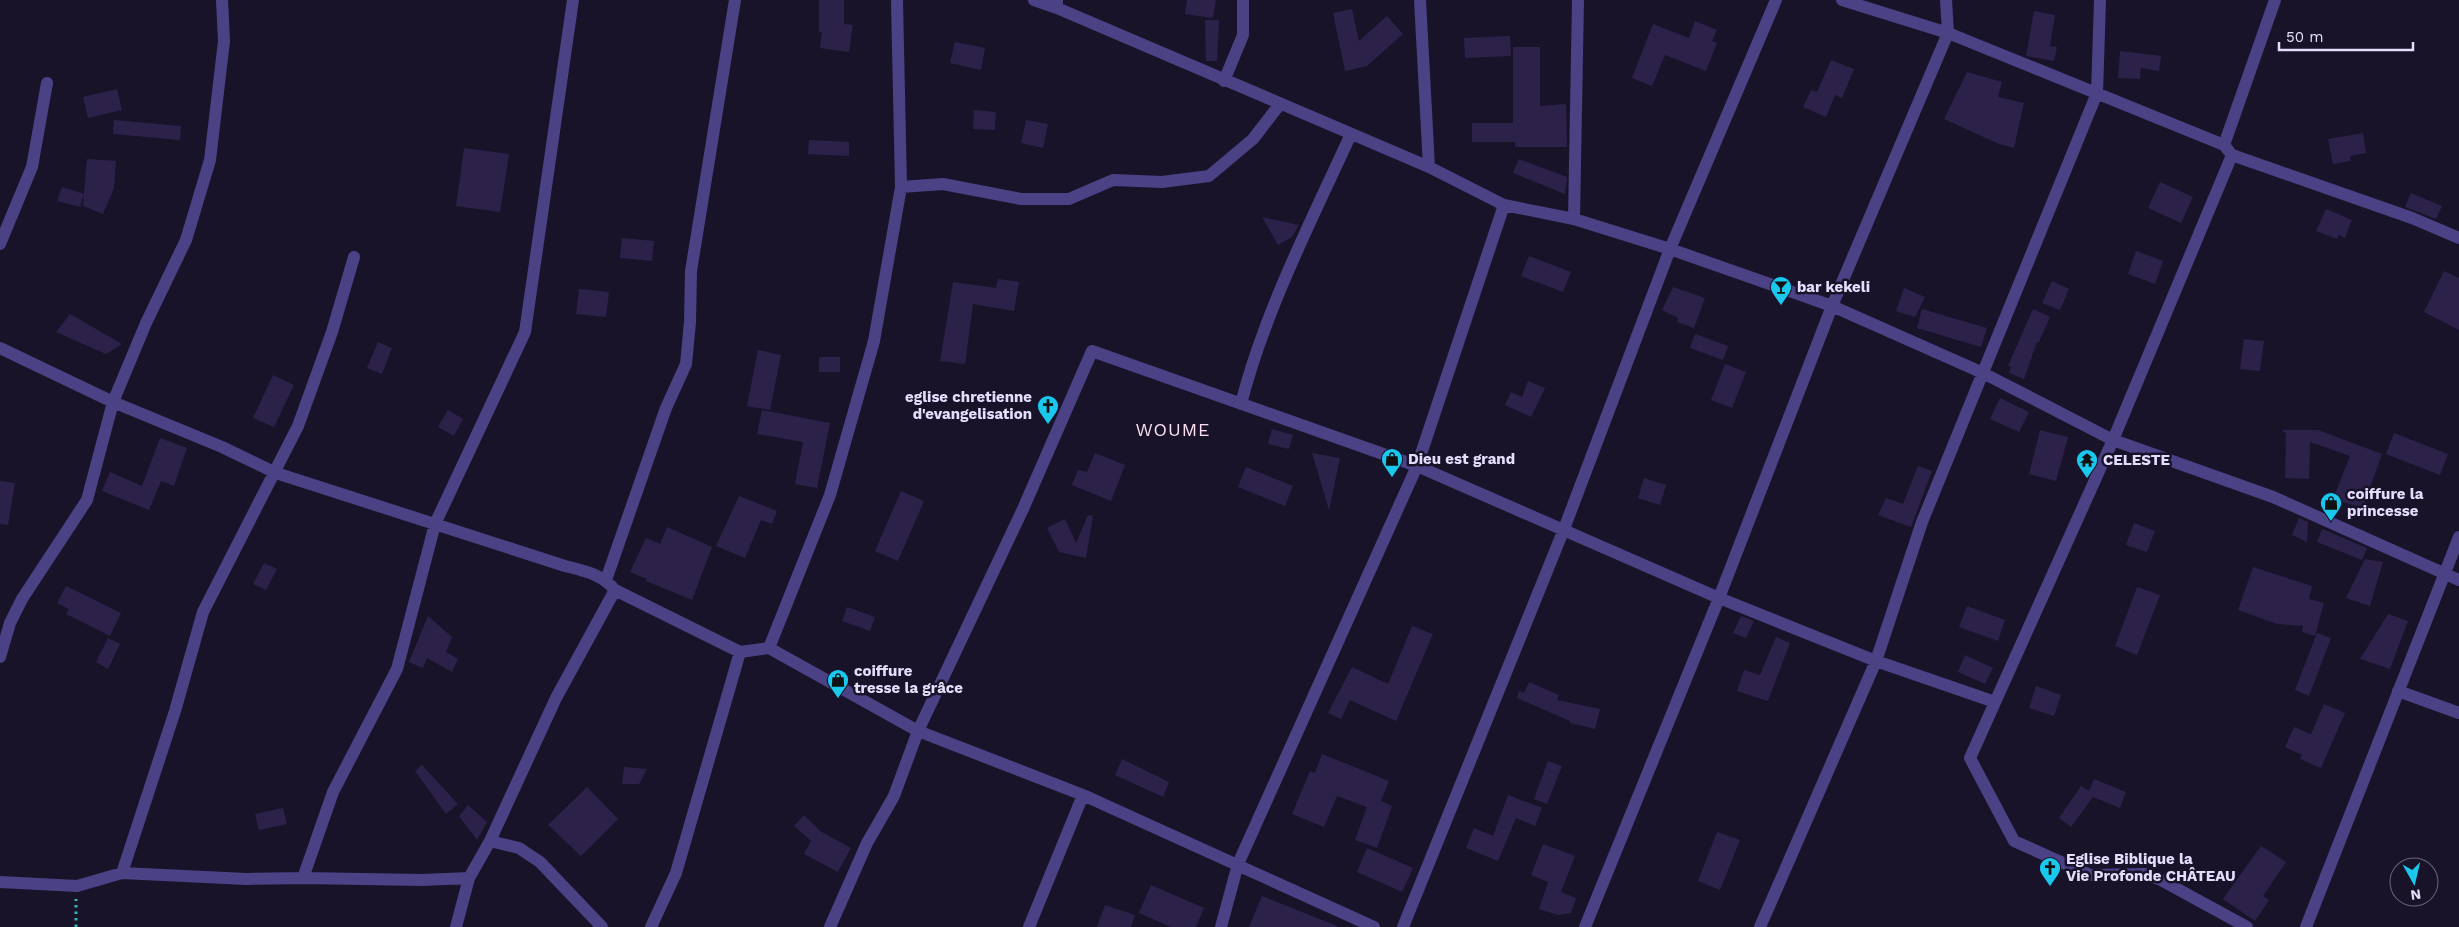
<svg xmlns="http://www.w3.org/2000/svg" width="2459" height="927" font-family="'Work Sans',sans-serif">
<style>
.building{fill:#2c2149}
.lines{fill:none;stroke-linecap:round;stroke-linejoin:round}
.path{stroke:#3bb2b4;stroke-width:3;stroke-dasharray:2.5 4;stroke-linecap:butt}
.street{stroke:#4a4285;stroke-width:12}
.labels{text-anchor:middle;dominant-baseline:central;stroke-width:5;stroke-linejoin:round;paint-order:stroke}
.poi-label{font-size:15px;font-weight:bold;fill:#e4defc;stroke:#19132a;text-anchor:start}
.quarter-label{font-size:18px;letter-spacing:1px;fill:#fde0f0;stroke:#19132a}
</style>
<rect width="100%" height="100%" fill="#19132a"/>
<path class="building" d="M819,0H844V24L853,25L849,52L820,48L822,32H819Z
M1187,0H1216L1213,18L1185,14Z
M1352,9L1359,41L1387,16L1403,34L1367,66L1345,71L1333,13Z
M2034,11L2055,15L2050,46L2057,47L2054,61L2026,56Z
M1205,20H1219L1217,61H1206Z
M1695,21L1717,30L1712,41L1717,43L1706,71L1665,55L1652,86L1632,78L1653,24L1689,38Z
M1510,36L1511,56L1465,58L1464,38Z
M955,42L985,48L981,70L950,63Z
M1513,47H1540V106L1566,104L1567,147H1515V142H1472V123H1513Z
M2120,51L2161,56L2159,71L2141,68L2140,79L2118,78Z
M1831,60L1854,69L1842,98L1835,95L1826,117L1803,107L1811,90L1817,92Z
M1967,72L2002,82L1998,97L2024,103L2014,148L1999,144L1944,119Z
M117,89L122,110L88,118L83,97Z
M974,110L996,112L995,130L973,129Z
M114,120L181,126L180,140L113,134Z
M1026,120L1048,124L1043,148L1021,143Z
M2363,133L2366,153L2350,156L2351,161L2333,164L2328,139Z
M809,140L849,142V156L808,154Z
M464,148L509,154L500,212L456,206Z
M87,159L116,161L114,188L103,214L83,206L84,194L80,207L57,201L62,187L84,194Z
M1519,159L1567,177L1565,194L1513,173Z
M2160,182L2193,197L2181,223L2148,208Z
M2411,193L2442,206L2436,219L2405,207Z
M2326,209L2352,220L2345,238L2339,235L2337,239L2316,231Z
M1262,217L1299,225L1292,237L1278,245Z
M622,238L654,241L652,261L620,258Z
M2136,251L2163,261L2155,284L2128,274Z
M1529,256L1571,272L1563,292L1521,276Z
M2444,271L2459,278V330L2424,312Z
M998,279L1019,282L1014,311L973,304L965,364L940,361L953,282L996,288Z
M2052,281L2069,289L2060,310L2042,303Z
M1673,287L1705,298L1694,328L1677,322L1678,318L1662,310Z
M1904,288L1925,297L1915,317L1896,311Z
M579,289L609,292L606,317L576,314Z
M1922,309L1987,328L1981,347L1917,328Z
M2033,309L2050,317L2039,342H2037L2024,379L2009,373L2011,367L2008,366Z
M70,314L122,344L106,354L56,332Z
M1695,334L1728,346L1723,360L1690,348Z
M2244,339L2264,341L2260,371L2240,369Z
M378,342L392,348L382,374L367,368Z
M758,350L781,355L770,410L747,406Z
M819,357H840V372H819Z
M1725,364L1746,372L1732,408L1711,400Z
M273,375L294,385L274,427L253,418Z
M1528,381L1545,388L1531,417L1505,405L1511,392L1522,397Z
M2000,398L2029,412L2019,432L1990,419Z
M448,410L463,419L454,436L438,427Z
M762,410L830,423L817,488L795,484L803,442L757,434Z
M1272,429L1293,435L1289,449L1268,444Z
M2040,430L2068,437L2056,481L2029,474Z
M2283,430H2318L2382,454L2363,508L2333,499L2350,456L2310,442L2309,479L2285,478L2286,433L2283,432Z
M2394,433L2448,454L2440,475L2386,454Z
M160,438L187,448L174,486L161,481L149,510L102,491L110,472L142,486Z
M1095,453L1125,465L1111,501L1072,485L1078,470L1087,472Z
M1312,453L1340,458L1329,510Z
M1918,466L1932,471L1911,527L1878,515L1886,498L1903,504Z
M1246,467L1293,486L1285,506L1238,487Z
M1644,478L1666,485L1660,505L1638,498Z
M0,481L15,483L8,525L0,524Z
M901,491L924,501L898,561L875,551Z
M739,496L777,511L772,524L761,520L745,558L716,546Z
M1088,515L1093,516L1086,558L1059,552L1047,528L1065,519L1076,543Z
M2299,518L2308,522L2307,542L2292,535Z
M2134,523L2155,531L2147,552L2126,545Z
M667,527L712,547L692,600L646,581L647,579L630,572L646,538L660,544Z
M2322,529L2367,548L2362,560L2317,542Z
M2365,559L2383,562L2370,606L2346,598Z
M264,563L277,569L266,590L253,584Z
M2253,567L2312,586L2309,599L2324,603L2315,636L2302,632L2303,626L2277,624L2238,610Z
M66,586L121,613L110,636L66,614L69,609L57,603Z
M2137,587L2160,595L2137,655L2115,646Z
M1967,606L2005,620L1998,641L1959,627Z
M847,607L875,617L870,631L842,621Z
M2388,614L2408,621L2390,669L2360,659Z
M428,616L452,637L446,652L458,659L452,672L427,658L423,668L409,662Z
M1741,616L1754,621L1746,638L1733,633Z
M1412,626L1433,634L1396,721L1350,700L1341,719L1328,713L1352,667L1388,684Z
M2317,633L2331,638L2309,696L2295,690Z
M1776,637L1790,643L1768,701L1737,691L1744,670L1760,675Z
M108,638L120,644L108,669L96,662Z
M1965,655L1993,668L1985,684L1958,672Z
M1529,682L1559,695L1557,700L1600,709L1595,729L1570,723V721L1517,698L1519,691L1524,693Z
M2036,686L2061,695L2054,716L2029,708Z
M2324,704L2345,713L2321,768L2300,759L2302,755L2285,747L2294,727L2311,734Z
M1322,754L1389,781L1381,801L1392,806L1377,848L1355,840L1367,807L1337,796L1324,827L1292,814L1310,771L1315,773Z
M1122,759L1169,782L1163,797L1115,775Z
M1548,761L1562,766L1547,804L1534,799Z
M422,765L458,804L446,814L415,771Z
M624,767L647,769L639,784H622Z
M2094,779L2126,792L2120,808L2093,797L2071,827L2059,818L2081,786L2089,791Z
M587,787L618,819L581,856L548,825Z
M1508,795L1542,808L1535,826L1516,818L1498,861L1466,848L1474,828L1493,836Z
M468,805L487,822L477,840L459,816Z
M283,808L287,824L259,830L255,814Z
M804,815L820,831L851,848L838,872L804,854L811,841L794,826Z
M1717,832L1740,840L1720,890L1698,881Z
M1543,844L1575,856L1561,892L1576,898L1571,913L1558,915L1539,909L1548,882L1531,875Z
M2261,846L2286,862L2263,896L2269,900L2255,921L2223,899Z
M1367,848L1413,868L1402,892L1357,872Z
M1151,885L1204,908L1196,927H1171L1139,913Z
M1262,896L1337,926V927H1249Z
M1105,905L1135,915L1131,927H1097Z"/>
<g class="lines">
<path class="path" d="M76,927V899"/>
<path class="street" d="M1034,0L1057,8
M1057,0V8L1429,167L1504,205L1574,219L1670,249L1832,306L1983,373L2113,440L2273,497L2459,580
M1420,0L1429,167
M1842,0L1948,33L2224,145L2232,155L2412,218L2459,238
M1224,81L1243,35V0
M2224,145L2275,0
M2232,155L2113,440L1970,758L2014,841L2090,875L2145,874L2161,880L2247,927
M901,187L943,184L1021,199H1069L1113,180L1162,182L1209,176L1253,139L1280,104
M1574,219L1578,0
M0,244L32,167L47,83
M0,348L113,402L222,447L276,473L565,566C585,571 601,574 615,590L740,652L769,648L918,731L1083,795L1374,927
M1241,404C1264,313 1312,219 1351,134
M606,580L666,408L686,364L690,322L691,271L735,0
M769,648L830,495L874,341L901,187L897,0
M0,657L10,623L22,599L87,500L113,402L146,323L186,240L210,160L224,41L222,0
M2398,691L2459,713
M490,841L519,848L540,862L602,927
M122,873L175,711L203,612L298,426L332,332L354,257
M303,878L333,792L397,669L435,524L525,332L573,0
M0,882L77,886L122,873L246,879L303,878L422,880L469,878
M456,927L469,878L490,841L556,698L615,590
M651,927L676,873L740,652
M830,927L867,843L894,796L918,731L1023,509L1092,351L1417,466L1719,598L1876,661L1995,702
M1029,927L1083,795
M1221,927L1238,864L1417,466L1504,205
M1403,927L1564,529L1670,249L1776,0
M1585,927L1719,598L1832,306L1948,33L1946,0
M1760,927L1876,661L1922,522L2097,93L2100,0
M2306,927L2459,537"/>
</g>
<defs>
<g id="bar-pin" transform="scale(1.125)"><path d="M0 17L-7.5 6A9.5 9.5 0 1 1 7.5 6Z" fill="#1ac8ed" stroke="#19132a"/><path d="M-6-5H6L.8 .8V4.5H3.5V6h-7V4.5H-.8V.8Z" fill="#111"/></g>
<g id="church-pin" transform="scale(1.125)"><path d="M0 17L-7.5 6A9.5 9.5 0 1 1 7.5 6Z" fill="#1ac8ed" stroke="#19132a"/><path d="M-1.2-6h2.4v3.5h3.3v2.4h-3.3V6h-2.4V-.1h-3.3v-2.4h3.3Z" fill="#111"/></g>
<g id="shop-pin" transform="scale(1.125)"><path d="M0 17L-7.5 6A9.5 9.5 0 1 1 7.5 6Z" fill="#1ac8ed" stroke="#19132a"/><path d="M-5-2.5h2.3a2.7 3.5 0 0 1 5.4 0H5L5.5 6h-11ZM-1.5-2.5h3a1.5 2.3 0 0 0-3 0Z" fill="#111"/></g>
<g id="temple-pin" transform="scale(1.125)"><path d="M0 17L-7.5 6A9.5 9.5 0 1 1 7.5 6Z" fill="#1ac8ed" stroke="#19132a"/><path d="M0-6L5-2H3V0L6.5 2.5H4V6H1.5V3h-3V6H-4V2.5H-6.5L-3 0V-2H-5Z" fill="#111"/></g>
</defs>
<g fill-rule="evenodd">
<use href="#bar-pin" x="1781" y="287"/>
<use href="#church-pin" x="1048" y="406"/>
<use href="#shop-pin" x="1392" y="459"/>
<use href="#temple-pin" x="2087" y="460"/>
<use href="#shop-pin" x="2331" y="503"/>
<use href="#shop-pin" x="838" y="680"/>
<use href="#church-pin" x="2050" y="868"/>
</g>
<g class="labels">
<g class="poi-label">
<text x="1797" y="287">bar kekeli</text>
<text x="1032" y="397" text-anchor="end">eglise chretienne<tspan x="1032" dy="17">d'evangelisation</tspan></text>
<text x="1408" y="459">Dieu est grand</text>
<text x="2103" y="460">CELESTE</text>
<text x="2347" y="494">coiffure la<tspan x="2347" dy="17">princesse</tspan></text>
<text x="854" y="671">coiffure<tspan x="854" dy="17">tresse la grâce</tspan></text>
<text x="2066" y="859">Eglise Biblique la<tspan x="2066" dy="17">Vie Profonde CHÂTEAU</tspan></text>
</g>
<g class="quarter-label">
<text x="1173" y="429">WOUME</text>
</g>
</g>
<g transform="translate(2414 882) rotate(172)"><circle r="24" fill="#19132a" stroke="#6a647e"/>
<path d="M0-4L9 19L0 12L-9 19Z" fill="#1ac8ed"/>
<text y="-8" font-size="14" font-weight="bold" text-anchor="middle" fill="#e4defc">N</text>
</g>
<path d="M2279 42v8h134v-8" fill="none" stroke="#e4defc" stroke-width="2.5"/>
<text x="2286" y="42" font-size="15" fill="#e4defc" stroke="#19132a" stroke-width="4" paint-order="stroke">50 m</text>
</svg>
